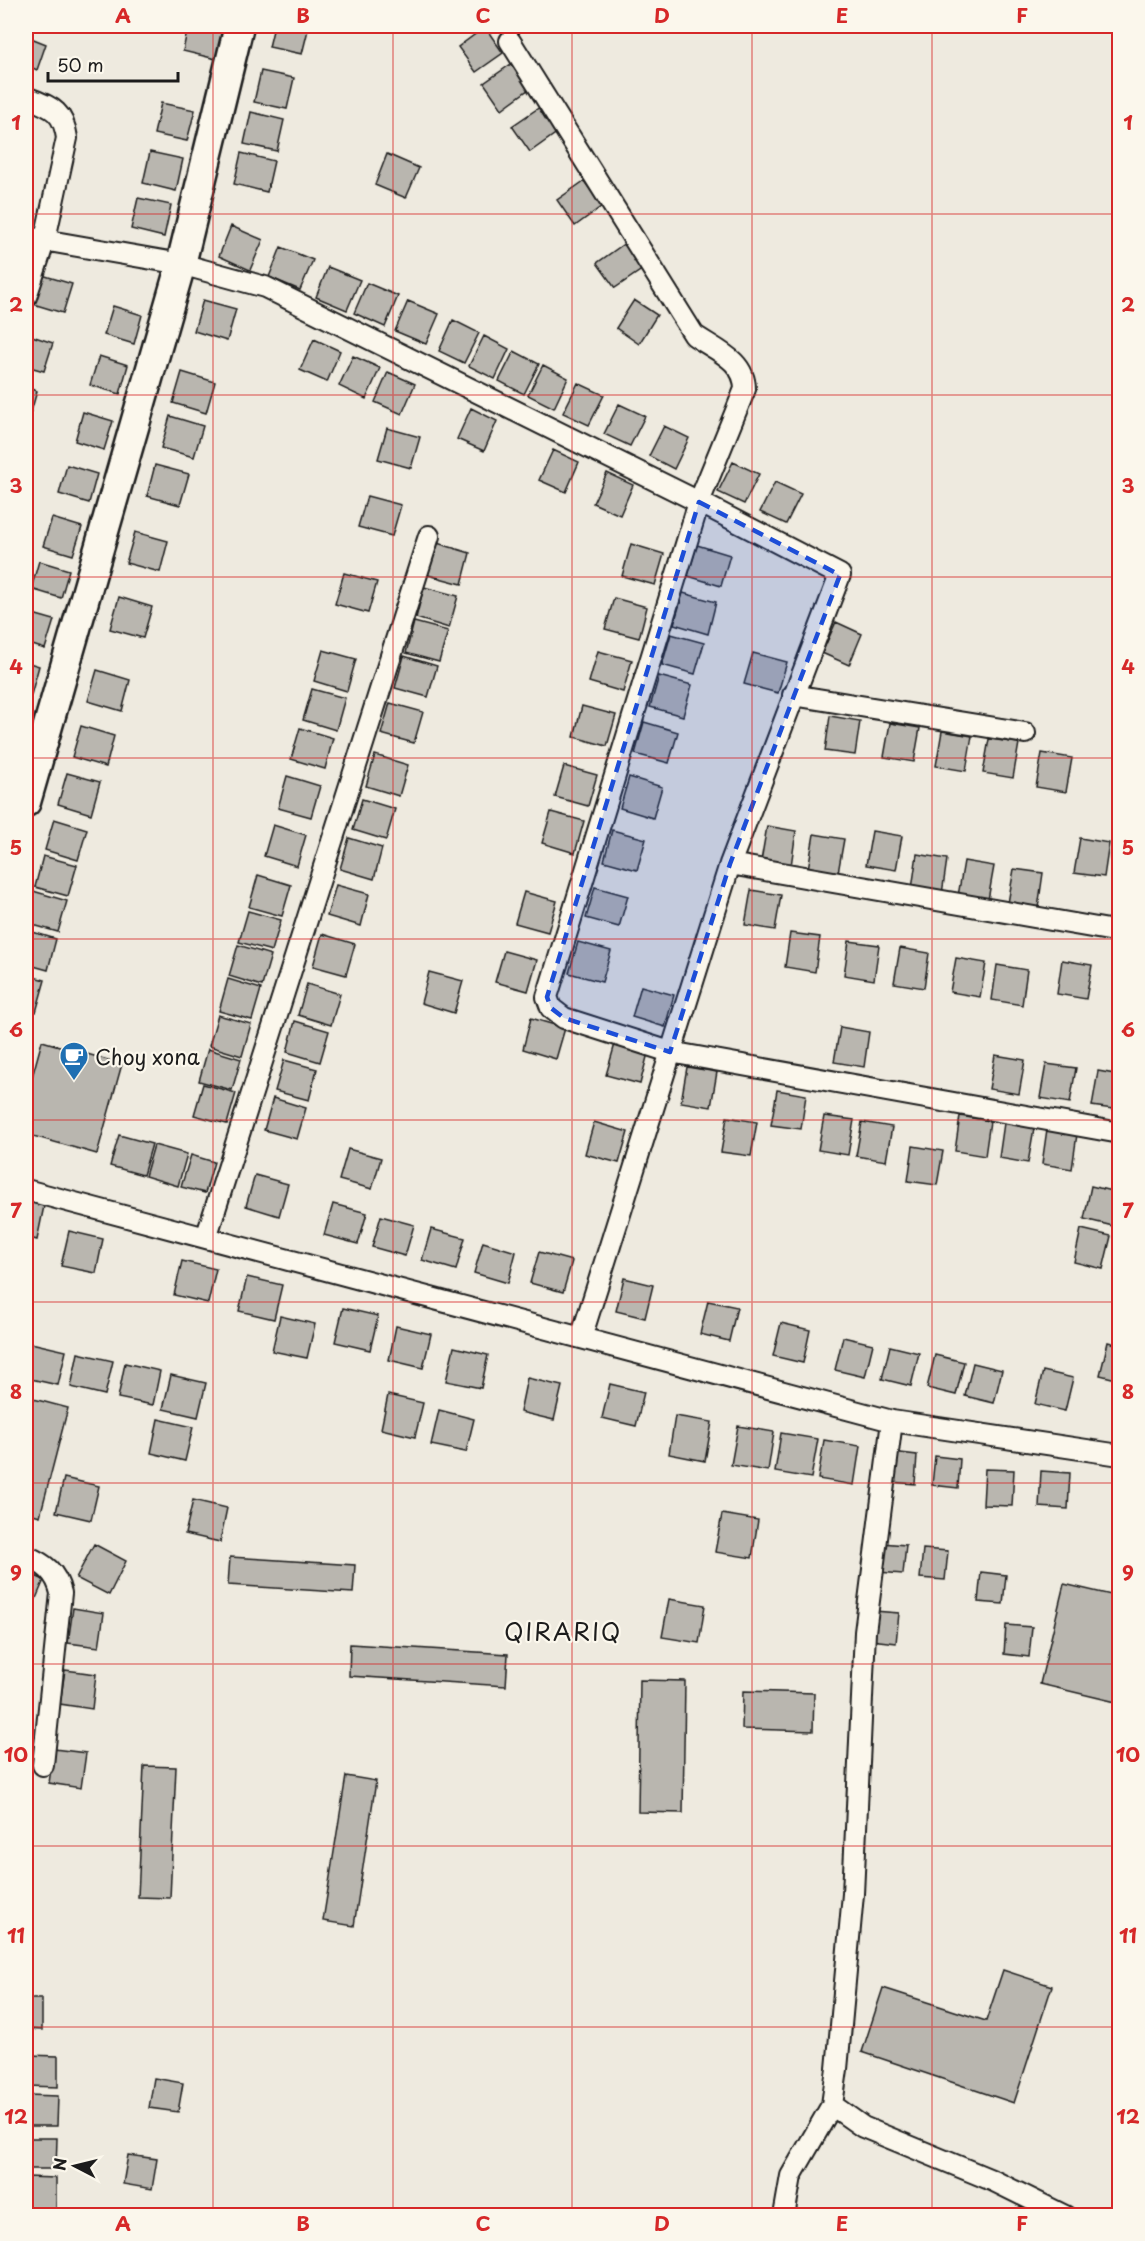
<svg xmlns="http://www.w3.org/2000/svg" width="1145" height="2241" font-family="'Playpen Sans',sans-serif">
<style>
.building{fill:#b9b6af;stroke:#1c1c1c;stroke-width:1.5}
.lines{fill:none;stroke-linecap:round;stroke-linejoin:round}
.street-casing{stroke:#1c1c1c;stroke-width:24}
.secondary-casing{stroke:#1c1c1c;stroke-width:33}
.street{stroke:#fbf7ec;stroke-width:20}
.secondary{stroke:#fbf7ec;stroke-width:28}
.marked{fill:#1d4ed8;fill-opacity:0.2;stroke:#1d4ed8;stroke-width:4.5;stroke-dasharray:12 8;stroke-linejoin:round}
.grid{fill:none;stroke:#d62828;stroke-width:1.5;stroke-opacity:0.55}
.labels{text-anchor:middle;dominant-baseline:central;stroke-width:4.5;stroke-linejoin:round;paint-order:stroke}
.poi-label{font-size:21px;fill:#1c1c1c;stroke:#fbf7ec;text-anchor:start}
.quarter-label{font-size:24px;letter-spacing:1.5px;fill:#1c1c1c;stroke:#fbf7ec}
.neatline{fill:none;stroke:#d62828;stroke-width:2}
.grid-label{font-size:20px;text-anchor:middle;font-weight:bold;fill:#d62828}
</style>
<rect width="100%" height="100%" fill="#eeeadf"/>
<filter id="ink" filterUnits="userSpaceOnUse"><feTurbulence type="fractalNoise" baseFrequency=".0167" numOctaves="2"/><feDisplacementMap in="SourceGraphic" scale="12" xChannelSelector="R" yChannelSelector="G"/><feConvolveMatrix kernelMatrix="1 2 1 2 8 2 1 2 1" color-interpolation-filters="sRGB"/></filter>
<g filter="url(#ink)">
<path class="building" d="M188,26L223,28L216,59L183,51Z
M274,26H309L302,54L269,47Z
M485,27L503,53L476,72L458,47Z
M26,36L46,44L37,70L26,65Z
M511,64L529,89L502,109L484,83Z
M261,71L294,78L287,109L254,102Z
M161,103L195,110L187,141L154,134Z
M540,107L558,132L530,152L512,126Z
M251,112L284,120L277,151L244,144Z
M150,152L183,159L176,191L143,183Z
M241,153L274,161L267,192L234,184Z
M387,154L419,168L406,198L375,185Z
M584,181L602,206L575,226L557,200Z
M138,198L171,205L164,237L131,229Z
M231,226L263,240L250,270L219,256Z
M625,243L643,269L615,288L597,263Z
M281,247L313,260L300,290L269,277Z
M328,267L360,280L347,310L316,297Z
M42,275L72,284L63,313L33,304Z
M367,283L398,296L385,327L354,313Z
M203,300L236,309L227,341L194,331Z
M634,300L657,315L639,344L616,328Z
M408,301L439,314L426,344L395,331Z
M113,306L142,315L134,344L104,335Z
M453,320L479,333L464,363L439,351Z
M26,334L53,343L44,371L26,366Z
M484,336L509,349L495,379L469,366Z
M314,339L340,351L327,382L300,370Z
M514,351L539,364L524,394L499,381Z
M99,356L128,365L120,394L90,385Z
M353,356L380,368L366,399L339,386Z
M543,365L568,378L554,408L528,395Z
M182,372L215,382L206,413L173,403Z
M388,372L415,384L402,414L375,402Z
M578,383L604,395L589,425L563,413Z
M26,387L37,391L29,419L26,418Z
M619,404L645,416L630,446L604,434Z
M471,408L497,421L484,451L457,439Z
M83,412L113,421L104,450L75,441Z
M170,416L203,426L194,457L161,448Z
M664,426L689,438L674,469L649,456Z
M387,428L420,437L411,468L378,459Z
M553,450L579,462L566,492L539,480Z
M733,462L759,474L744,504L718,492Z
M67,465L97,474L89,503L59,494Z
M155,465L189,474L180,505L147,496Z
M607,473L633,485L620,515L593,503Z
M775,482L801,494L786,524L760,512Z
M367,496L401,505L392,536L358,527Z
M52,518L82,527L73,555L43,546Z
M135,532L168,541L160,572L126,563Z
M437,543L470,553L462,584L428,575Z
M631,544L664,554L655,585L622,576Z
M697,545L730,555L721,586L688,576Z
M39,561L69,570L61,598L31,589Z
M344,573L377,582L368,613L335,604Z
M424,587L458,596L449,628L416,618Z
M683,593L716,602L708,634L674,624Z
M119,597L152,607L143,638L110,629Z
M614,598L647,607L639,638L605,629Z
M26,612L54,620L45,649L26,643Z
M414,622L448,631L439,662L406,653Z
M836,622L862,634L849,665L822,653Z
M671,634L704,643L695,674L662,665Z
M323,650L356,659L347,691L314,681Z
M598,651L632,660L623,692L589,682Z
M753,653L787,662L778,693L744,684Z
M404,656L437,666L428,697L395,688Z
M26,662L39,666L31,695L26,693Z
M97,670L130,680L122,711L88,701Z
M659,676L692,685L683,716L650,707Z
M312,689L345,698L336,730L303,720Z
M390,703L423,712L414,743L381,734Z
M582,706L616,715L607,746L574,737Z
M830,716L860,721L855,755L825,751Z
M644,722L678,732L669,763L635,754Z
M890,723L920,728L914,762L884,757Z
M81,726L114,736L106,767L72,757Z
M300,728L333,738L325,769L291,759Z
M942,731L972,736L966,771L936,766Z
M989,739L1019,743L1013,778L983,773Z
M1042,753L1072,758L1066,792L1036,787Z
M375,755L408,765L399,796L366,786Z
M564,766L597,775L588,806L555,797Z
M67,773L100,782L91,814L58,804Z
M287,776L320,786L311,817L278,808Z
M629,777L662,787L653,818L620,808Z
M362,799L395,809L386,840L353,830Z
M551,812L584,821L575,853L542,843Z
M54,819L87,829L78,860L45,850Z
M273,825L306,835L297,866L264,856Z
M767,826L796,831L791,866L761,861Z
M612,830L646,839L637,870L604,861Z
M872,831L902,836L896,870L866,865Z
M814,834L844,839L838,873L808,869Z
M349,838L382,848L374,879L340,869Z
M1080,838L1109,843L1104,877L1074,873Z
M917,854L947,859L942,894L912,889Z
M43,856L77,865L68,896L35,887Z
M964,861L994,866L988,900L958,896Z
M1014,869L1043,873L1038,908L1008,903Z
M258,875L291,885L282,916L249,907Z
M336,885L369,894L361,926L327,916Z
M595,887L628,896L619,927L586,918Z
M751,890L781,895L775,930L745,925Z
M33,891L67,901L58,932L26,923Z
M524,892L557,901L548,932L515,923Z
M248,911L281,920L272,951L239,942Z
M26,930L56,939L48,970L26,964Z
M790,933L820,937L815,972L785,967Z
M322,934L355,944L346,975L313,966Z
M849,941L879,945L874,980L844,975Z
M578,942L611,951L602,982L569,973Z
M238,945L271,955L262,986L229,976Z
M900,948L929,953L924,988L894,983Z
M504,951L537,960L528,991L495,982Z
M956,958L986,963L980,997L950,992Z
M1062,960L1092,965L1086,999L1057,994Z
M997,965L1027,970L1022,1005L992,1000Z
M429,972L463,981L454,1013L421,1003Z
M26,975L45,980L36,1012L26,1009Z
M228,979L261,989L252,1020L219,1011Z
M307,984L340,994L331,1025L298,1015Z
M641,986L674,995L665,1027L632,1017Z
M218,1015L251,1024L242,1056L209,1046Z
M531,1018L565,1028L556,1059L523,1049Z
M295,1021L329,1031L320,1062L287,1052Z
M840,1027L869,1032L864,1067L834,1062Z
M42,1041L122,1064L97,1154L26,1134V1099Z
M615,1044L648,1053L640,1084L606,1075Z
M208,1049L241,1059L232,1090L199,1081Z
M995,1055L1025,1060L1019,1094L989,1089Z
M284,1060L317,1069L309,1100L275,1091Z
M1046,1064L1076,1068L1070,1103L1040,1098Z
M687,1067L717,1072L711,1107L681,1102Z
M1098,1071L1120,1075V1110L1092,1106Z
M203,1084L236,1093L227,1124L194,1115Z
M777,1090L806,1095L801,1129L771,1125Z
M273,1098L306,1108L297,1139L264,1130Z
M824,1116L854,1120L848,1155L818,1150Z
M960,1116L990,1121L985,1156L955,1151Z
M727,1117L757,1122L751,1156L721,1152Z
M594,1122L628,1132L619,1163L585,1154Z
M862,1122L892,1127L886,1161L856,1156Z
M1004,1123L1034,1128L1028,1163L999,1158Z
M1047,1129L1077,1134L1072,1169L1042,1164Z
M119,1135L152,1144L143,1175L110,1166Z
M154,1145L187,1154L178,1186L145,1176Z
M913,1146L943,1151L937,1185L908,1181Z
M348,1149L381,1158L372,1189L339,1180Z
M191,1155L214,1162L205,1193L181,1187Z
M255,1175L288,1184L279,1216L246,1206Z
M1091,1186L1120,1193L1113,1226L1084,1219Z
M26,1201L44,1206L37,1240L26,1237Z
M333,1204L367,1213L358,1244L324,1235Z
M381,1216L414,1225L405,1256L372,1247Z
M431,1229L465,1238L456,1270L422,1260Z
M1081,1229L1111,1236L1103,1269L1074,1262Z
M69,1231L103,1239L96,1273L61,1266Z
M483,1242L516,1252L508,1283L474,1273Z
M539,1252L572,1261L563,1292L530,1283Z
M182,1261L216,1269L208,1303L174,1295Z
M247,1277L282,1285L274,1319L239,1311Z
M624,1278L653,1285L645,1318L616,1311Z
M708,1301L737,1307L729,1341L700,1334Z
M343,1308L378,1316L370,1350L335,1342Z
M280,1316L315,1324L307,1358L272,1351Z
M781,1323L810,1330L803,1363L773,1356Z
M396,1326L431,1334L423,1368L389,1360Z
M843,1337L873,1344L865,1377L835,1370Z
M1108,1342L1120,1345V1380L1100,1375Z
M31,1343L66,1351L58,1385L26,1378Z
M890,1346L919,1353L911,1386L882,1379Z
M454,1347L488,1355L481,1388L446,1381Z
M78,1353L113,1361L105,1395L71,1387Z
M935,1355L964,1362L956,1395L927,1388Z
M125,1363L160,1371L153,1405L118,1398Z
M973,1363L1002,1370L994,1403L965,1396Z
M1043,1371L1073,1378L1065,1411L1035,1404Z
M171,1375L206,1383L198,1417L163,1409Z
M527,1378L562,1386L554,1420L520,1412Z
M610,1384L644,1392L636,1426L602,1418Z
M388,1395L423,1403L415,1437L381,1429Z
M26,1397L68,1408L40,1516L26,1512Z
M439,1410L474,1419L466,1452L431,1445Z
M675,1416L712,1422L705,1461L669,1454Z
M158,1419L193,1427L185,1461L151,1453Z
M738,1426L774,1432L768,1471L731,1465Z
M781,1433L818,1439L811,1478L775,1472Z
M824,1440L860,1446L854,1485L818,1479Z
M892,1452L917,1455L915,1484L890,1482Z
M935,1456L960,1459L958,1488L932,1485Z
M985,1469L1014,1470L1012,1506L983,1505Z
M1041,1471L1070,1473L1068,1509L1039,1507Z
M64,1478L99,1486L91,1520L56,1512Z
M1118,1479H1120V1515H1116Z
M193,1500L227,1508L220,1542L185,1534Z
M722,1514L758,1520L752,1558L715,1552Z
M881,1543L906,1545L903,1574L878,1572Z
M94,1544L126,1561L109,1595L76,1578Z
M923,1549L948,1551L945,1580L920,1578Z
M230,1557L355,1565L353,1593L228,1585Z
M26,1572L44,1580L31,1610L26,1608Z
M981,1572L1006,1575L1003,1604L978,1602Z
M1064,1584L1120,1597V1703L1040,1684Z
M669,1599L705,1605L699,1643L662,1637Z
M73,1608L104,1613L99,1647L68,1643Z
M874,1611L899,1613L896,1643L871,1640Z
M1006,1625L1032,1627L1029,1657L1004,1654Z
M350,1644L508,1654L506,1686L349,1676Z
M65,1670L96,1674L92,1709L60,1704Z
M640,1680L685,1681L683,1813L638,1812Z
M743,1691L814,1693L813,1731L742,1729Z
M54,1749L86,1753L81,1788L49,1783Z
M144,1766L176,1767L170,1898L138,1897Z
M346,1776L376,1781L354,1926L323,1921Z
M1003,1970L1052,1986L1014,2103L862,2052L883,1988L986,2021Z
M26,1999H42V2030L26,2029Z
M28,2055L58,2056V2087L28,2086Z
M154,2078L183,2083L178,2112L149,2108Z
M27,2095L58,2096L57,2126H27Z
M27,2138H57L56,2169H26Z
M128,2155L157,2159L152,2189L123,2184Z
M26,2177L56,2178V2209L26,2208Z"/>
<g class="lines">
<g class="street-casing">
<path id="street" d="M510,41L694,335C715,350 745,360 745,389L699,502L547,997L551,1008L564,1018L670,1052L1120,1133
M26,97C50,107 63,109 67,138L45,239L26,297
M26,237L181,264L265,287L699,502L840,575L730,864L581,1338
M793,695L1025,733
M730,864L1120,932
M26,1190L892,1421L1120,1455
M206,1238L429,536
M26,1556C45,1564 56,1572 61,1593L43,1765
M832,2105L863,2127L994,2181L1065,2216
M784,2216L791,2176L832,2105L837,2069L853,1894L865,1632L892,1421"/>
</g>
<g class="secondary-casing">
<path id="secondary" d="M26,802L181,264L239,26"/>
</g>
<use href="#street" class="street"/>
<use href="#secondary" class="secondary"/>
</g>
</g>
<path class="marked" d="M699,502L840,575L730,864L670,1052L564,1018L551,1008L547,997Z"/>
<path class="grid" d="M213,26V2216M393,26V2216M572,26V2216M752,26V2216M932,26V2216M26,214H1120M26,395H1120M26,577H1120M26,758H1120M26,939H1120M26,1120H1120M26,1302H1120M26,1483H1120M26,1664H1120M26,1846H1120M26,2027H1120"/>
<defs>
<g id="cafe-pin" transform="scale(1.5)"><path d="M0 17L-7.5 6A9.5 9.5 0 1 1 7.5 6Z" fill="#1f6fb2" stroke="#fbf7ec"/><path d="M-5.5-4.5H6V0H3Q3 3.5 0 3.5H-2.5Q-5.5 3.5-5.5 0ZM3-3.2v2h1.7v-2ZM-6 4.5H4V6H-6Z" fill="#fff"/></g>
</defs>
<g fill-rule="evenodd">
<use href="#cafe-pin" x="74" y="1056"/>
</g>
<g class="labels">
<g class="poi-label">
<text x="95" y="1056">Choy xona</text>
</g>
<g class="quarter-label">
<text x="563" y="1631">QIRARIQ</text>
</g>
</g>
<rect width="1145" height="2241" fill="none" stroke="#fbf7ec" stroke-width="66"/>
<g transform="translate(75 2166) rotate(277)" stroke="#fbf7ec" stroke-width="4.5" paint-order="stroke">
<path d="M0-4.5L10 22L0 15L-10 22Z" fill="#1c1c1c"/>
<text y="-9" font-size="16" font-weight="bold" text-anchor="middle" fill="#1c1c1c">N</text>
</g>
<path d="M48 72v9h130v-9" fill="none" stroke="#1c1c1c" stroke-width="3"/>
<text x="57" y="72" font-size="18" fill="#1c1c1c" stroke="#fbf7ec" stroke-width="4.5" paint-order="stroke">50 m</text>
<rect x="33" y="33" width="1079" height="2175" class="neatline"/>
<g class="grid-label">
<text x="123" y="23">A</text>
<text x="303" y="23">B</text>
<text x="483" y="23">C</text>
<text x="662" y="23">D</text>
<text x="842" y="23">E</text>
<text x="1022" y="23">F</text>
<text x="16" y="130">1</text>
<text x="1128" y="130">1</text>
<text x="16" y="312">2</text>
<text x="1128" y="312">2</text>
<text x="16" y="493">3</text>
<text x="1128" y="493">3</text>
<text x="16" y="674">4</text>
<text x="1128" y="674">4</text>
<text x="16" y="855">5</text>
<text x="1128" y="855">5</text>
<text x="16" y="1037">6</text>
<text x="1128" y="1037">6</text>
<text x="16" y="1218">7</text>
<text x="1128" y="1218">7</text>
<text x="16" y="1399">8</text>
<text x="1128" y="1399">8</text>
<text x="16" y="1580">9</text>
<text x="1128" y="1580">9</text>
<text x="16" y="1762">10</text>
<text x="1128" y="1762">10</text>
<text x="16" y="1943">11</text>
<text x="1128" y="1943">11</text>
<text x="16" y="2124">12</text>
<text x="1128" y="2124">12</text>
<text x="123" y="2231">A</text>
<text x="303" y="2231">B</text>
<text x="483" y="2231">C</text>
<text x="662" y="2231">D</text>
<text x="842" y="2231">E</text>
<text x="1022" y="2231">F</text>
</g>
</svg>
